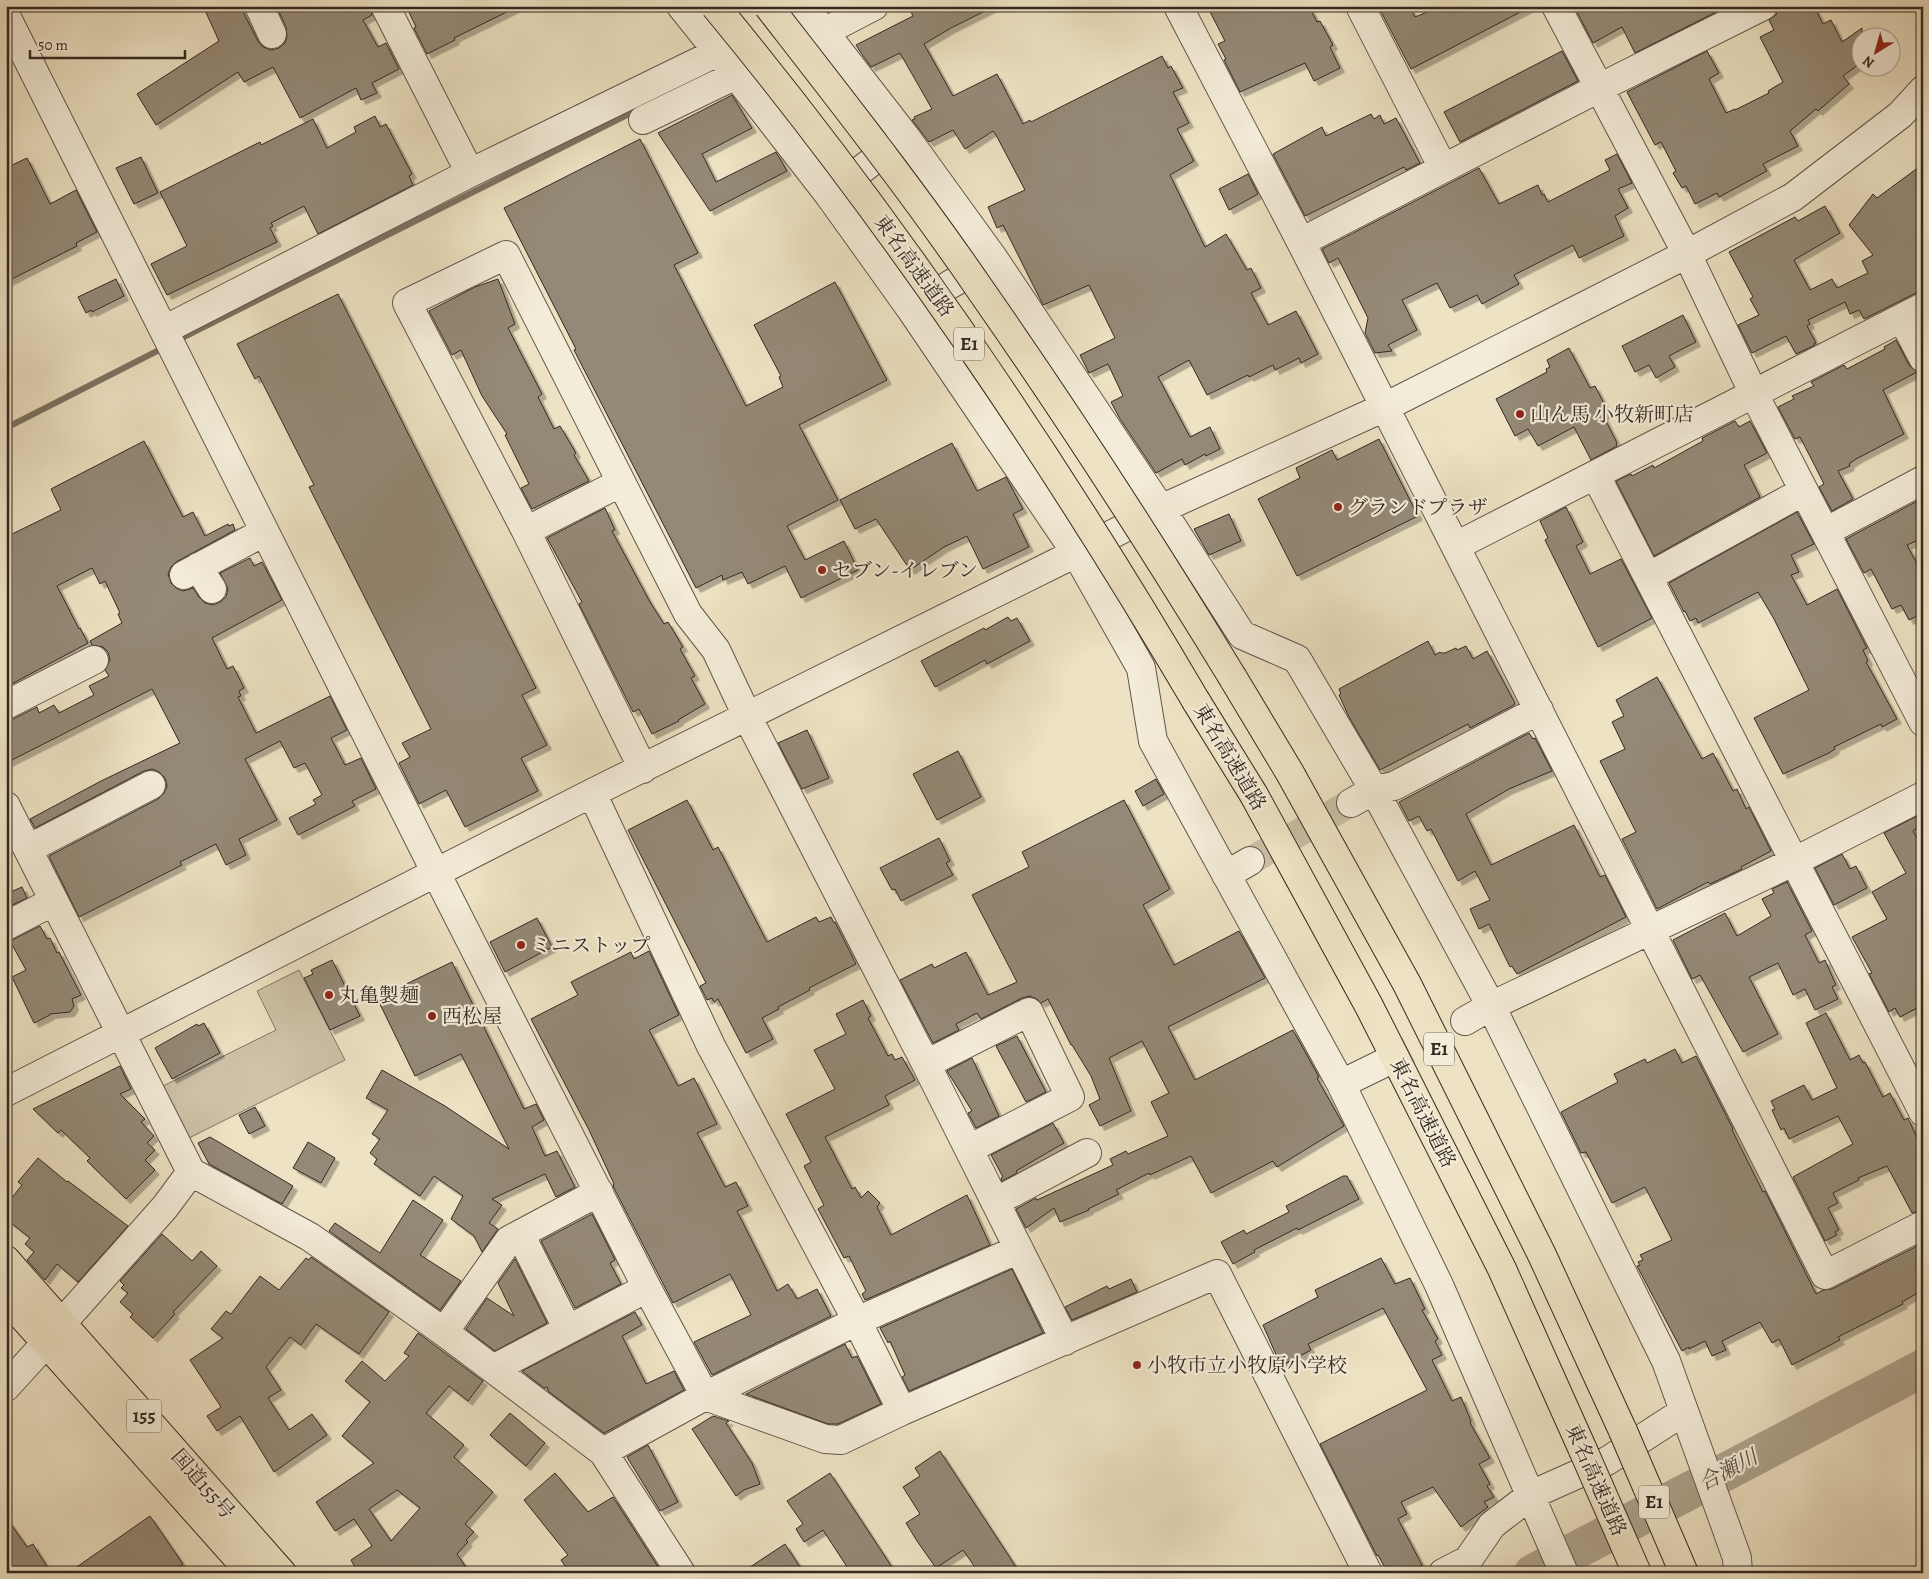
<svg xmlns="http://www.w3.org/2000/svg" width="1929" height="1579" font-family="Alegreya,'Noto Serif JP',serif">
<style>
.green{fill:#cec2a8;stroke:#817566}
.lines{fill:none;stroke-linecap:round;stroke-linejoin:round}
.stream{stroke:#7d7263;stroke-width:6}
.river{stroke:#aea38d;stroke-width:38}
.building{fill:#948976;stroke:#342823;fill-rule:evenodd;filter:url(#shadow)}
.minor-tunnel{stroke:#c8bda3;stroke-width:28;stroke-dasharray:28 14;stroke-linecap:butt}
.minor-casing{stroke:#62564b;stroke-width:30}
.highway-casing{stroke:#342823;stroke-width:30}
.minor{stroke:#f3ecd8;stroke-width:28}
.highway{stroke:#ede2c3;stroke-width:28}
.highway-bridge-casing{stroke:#342823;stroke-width:30;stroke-linecap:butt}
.highway-bridge{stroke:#ede2c3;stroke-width:28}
.poi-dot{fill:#8f2418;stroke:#f3ecd8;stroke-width:2}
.labels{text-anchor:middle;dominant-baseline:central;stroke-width:4.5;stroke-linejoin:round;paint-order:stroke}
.shield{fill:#f3ecd8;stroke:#6d6359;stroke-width:1}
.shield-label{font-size:19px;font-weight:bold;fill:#342823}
.street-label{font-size:20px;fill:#342823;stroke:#f3ecd8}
.poi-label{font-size:20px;fill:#342823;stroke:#f3ecd8;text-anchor:start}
.water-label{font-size:21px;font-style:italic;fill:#594d43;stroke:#f3ecd8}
</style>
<defs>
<filter id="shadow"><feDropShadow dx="4.5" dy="4.5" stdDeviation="0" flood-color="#0004"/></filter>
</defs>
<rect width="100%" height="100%" fill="#ede2c3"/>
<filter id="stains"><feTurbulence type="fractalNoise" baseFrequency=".004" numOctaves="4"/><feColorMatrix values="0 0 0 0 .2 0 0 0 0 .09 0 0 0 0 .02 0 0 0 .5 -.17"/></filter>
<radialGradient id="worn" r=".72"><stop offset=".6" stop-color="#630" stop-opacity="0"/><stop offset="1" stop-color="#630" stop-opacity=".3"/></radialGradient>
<path class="green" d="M299,970L345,1060L187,1139L161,1087L276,1030L257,991Z"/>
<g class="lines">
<path class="stream" d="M823,17L843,6
M176,341L639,109
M6,428L165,347"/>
<path class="river" d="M1533,1573L1923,1368"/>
</g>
<path class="building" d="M203,6H240L258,41L263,47L271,50L279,48L285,43L287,36L286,27L278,10L284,6H370L372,15L363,20L378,47L386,43L399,69L372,83L377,93L361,100L356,88L300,118L273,67L244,82L238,72L156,125L137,94L219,41Z
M406,6H519L454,38L455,40L427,54L414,28L416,27Z
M908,6H995L951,28L924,44L953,96L997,74L1023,124L1030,120L1031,122L1162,56L1168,68L1171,66L1183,88L1173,92L1189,123L1177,129L1194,161L1170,175L1205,247L1226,234L1247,270L1251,268L1261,288L1251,293L1268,325L1296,311L1318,354L1301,363L1299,358L1275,370L1273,365L1249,377L1248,375L1207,395L1189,360L1158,377L1190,437L1210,427L1220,449L1206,456L1205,454L1185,465L1182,459L1156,473L1120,419L1111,402L1123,396L1108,364L1089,373L1080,355L1115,338L1089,285L1043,305L1003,225L997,228L988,207L1025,190L996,135L993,131L965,149L953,130L929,142L912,120L915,119L914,117L932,109L900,53L871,67L861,53L856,45L913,16Z
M1207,6H1309L1317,22L1320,21L1333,45L1330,47L1340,68L1314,81L1305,63L1240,92L1224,60L1226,59L1218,44L1225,41Z
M1378,6H1409L1415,17L1442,6H1532L1411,69Z
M1574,6H1728L1635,53L1622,27L1593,43Z
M1782,6H1814L1823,24L1831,20L1842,42L1862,28V62L1843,76L1849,84L1818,111L1816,109L1790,131L1798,146L1763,164L1767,171L1719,197L1717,193L1695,204L1686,186L1682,188L1673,173L1676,171L1661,142L1655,145L1627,92L1707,51L1719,73L1709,79L1726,113L1735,109V110L1769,93L1768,91L1783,82L1760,37L1774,30L1769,20L1776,15L1778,8Z
M1562,51L1578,81L1460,142L1444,112Z
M732,95L752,128L702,154L716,182L776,152L787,171L710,211L658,133Z
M1371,114L1374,119L1380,115L1384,124L1396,118L1420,163L1406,170L1404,167L1305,216L1273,154L1322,127L1326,136Z
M375,116L380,127L386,124L412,174L409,176L413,185L318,234L304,206L271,223L273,226L270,228L277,242L167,295L151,264L187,246L160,192L260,142L261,145L313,119L327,148L356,132L354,127Z
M640,139L698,253L674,265L746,406L783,387L779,377L781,376L754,325L835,282L887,380L799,425L838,500L787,526L805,560L844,541L858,570L801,598L785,566L748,584L742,572L723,580L722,575L696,588L574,350L576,349L504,208Z
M1617,154L1632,183L1618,189L1628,208L1615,216L1624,236L1579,258L1573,245L1514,275L1519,284L1482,304L1477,295L1450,308L1437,283L1402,300L1417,330L1388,345L1392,351L1375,353L1365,333L1368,318L1338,258L1329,263L1322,249L1479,168L1499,204L1538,185L1542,195L1544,194L1548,202L1610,170L1605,160Z
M141,157L158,193L134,204L116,168Z
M27,158L50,204L76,190L97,232L76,243L77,246L6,282V168Z
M1923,164V292L1916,293L1864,319L1859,310L1850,314L1845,302L1808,320L1810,324L1807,326L1816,343L1814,344L1815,345L1796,354L1786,336L1752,353L1738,325L1759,315L1750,299L1753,297L1729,252L1795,217L1798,221L1825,206L1840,233L1794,260L1810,290L1832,279L1837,288L1868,273L1862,261L1873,255L1849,225L1873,194L1877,198Z
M1248,174L1258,194L1229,210L1219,189Z
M116,279L124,296L92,312L91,310L86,313L78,297Z
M498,279L515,324L508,328L542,394L538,397L554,429L560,426L576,453L574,455L589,481L532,509L521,488L529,484L505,435L507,434L482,396L461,350L452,355L429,311L475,287Z
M338,294L536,688L522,695L547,745L521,758L538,791L465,827L446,790L419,804L399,763L410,757L402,743L431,729L309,487L314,485L259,376L255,379L237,344Z
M1683,315L1696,342L1669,356L1675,367L1656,378L1649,365L1635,372L1622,346Z
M1896,340L1909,365L1917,372L1883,390L1904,434L1856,459L1849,464L1850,466L1838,471L1853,499L1832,511L1819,487L1824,484L1816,468L1800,437L1795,439L1778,407L1794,399L1792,396L1814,386L1811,382L1844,365L1847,369L1885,349L1884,347Z
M1569,348L1590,388L1595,386L1609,413L1603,415L1617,443L1616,444L1617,446L1591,460L1574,427L1538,446L1528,429L1515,436L1496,399L1547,372L1546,369L1550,367L1547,360Z
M1735,421L1739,427L1750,421L1767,453L1744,465L1760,497L1654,556L1616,481L1631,474L1632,476L1653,465L1654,468L1703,441L1702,438Z
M1379,439L1418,516L1297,576L1258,499L1300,478L1296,468L1332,450L1337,460Z
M144,441L183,517L193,512L205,536L228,524L229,526L233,524L235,530L176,562L171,567L168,574L171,583L176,588L183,591L193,588L199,597L205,603L213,605L220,602L226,597L228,589L220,573L250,558L254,566L262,562L282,600L212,638L227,669L233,666L244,688L239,691L241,696L238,697L256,733L330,696L347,730L331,738L345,765L361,758L376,789L352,801L355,806L298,835L289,818L316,804L313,800L322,795L305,763L294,768L280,741L245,759L277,820L239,839L246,855L226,865L216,844L180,862L182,865L79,917L49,856L158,799L164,793L167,786L165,778L159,772L152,769L144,771L35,828L30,819L101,781L180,743L152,689L6,763V720L13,719L37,707L39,713L54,705L59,713L94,695L89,686L109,676L105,670L110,660L108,652L103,647L92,645L90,641L122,623L118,614L120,613L105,581L100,584L92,568L57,586L79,629L80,628L88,643L6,687V537L61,510L51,489Z
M952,443L977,491L1006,477L1023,509L1013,514L1029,547L983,569L967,536L944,547L910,570L876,519L855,529L840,500Z
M1923,498V538L1907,545L1923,575V613L1909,620L1901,605L1892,609L1871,569L1864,573L1846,539Z
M1566,507L1583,542L1576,546L1590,574L1621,559L1652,618L1598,647L1545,540L1548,538L1540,521Z
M605,508L615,530L612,531L650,602L664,624L668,622L683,647L680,649L695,676L691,678L705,704L678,720L679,721L652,734L639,709L633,712L579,604L582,602L547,538Z
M1797,512L1814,544L1791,555L1799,572L1791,575L1807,605L1837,589L1867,648L1863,650L1868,661L1866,662L1897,719L1882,727L1881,724L1834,747L1835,749L1829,753L1783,774L1754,718L1809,690L1774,619L1758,592L1698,623L1696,618L1690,621L1685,611L1684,612L1669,583Z
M1229,514L1241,541L1209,555L1194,529Z
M1008,617L1011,621L1017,618L1030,641L987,664L985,660L935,687L921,661L984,628L985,630Z
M1428,641L1435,655L1440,652L1441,653H1445L1456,648L1457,650L1466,646L1473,659L1487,651L1515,703L1514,705L1470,728L1468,724L1380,770L1349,717L1339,695L1341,694L1339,689Z
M1657,677L1702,759L1713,753L1733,791L1737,789L1746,809L1749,807L1771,851L1741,867L1742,869L1710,884L1708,882L1657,909L1622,839L1636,832L1600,761L1625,749L1612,722L1624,716L1616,700Z
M807,730L829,778L802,789L778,743Z
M1529,733L1533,739L1535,738L1552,771L1509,789L1466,814L1491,865L1574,825L1600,877L1605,875L1626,917L1517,974L1512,966L1510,967L1489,924L1479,929L1470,909L1490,900L1475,871L1458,881L1431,829L1427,831L1419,816L1409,821L1399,802Z
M958,751L981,797L937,820L913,774Z
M1156,779L1164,794L1143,806L1135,791Z
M687,800L713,850L718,847L767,942L816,917L819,922L831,917L834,923L835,922L856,964L809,988L810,990L778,1007L779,1009L762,1018L773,1039L746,1053L718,999L714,1002L712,998L707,1000L700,986L706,983L628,830Z
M1124,800L1170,889L1143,905L1174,965L1239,931L1265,978L1168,1027L1195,1080L1293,1030L1319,1077L1317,1078L1344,1126L1277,1167L1273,1161L1211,1193L1191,1156L1150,1175L1149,1173L1116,1190L1119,1194L1088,1209L1089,1210L1060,1222L1054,1208L1026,1228L1016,1209L1036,1198L1037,1200L1113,1165L1110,1159L1126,1151L1128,1154L1168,1136L1151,1102L1169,1093L1142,1041L1109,1058L1131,1111L1100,1126L1089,1105L1100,1099L1091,1076L1072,1045H1071L1048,999L1041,1003L1037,999L1030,996L1022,998L981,1019L977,1013L956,1024L959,1030L933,1043L900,980L932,964L934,968L966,952L988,995L1017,982L972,895L1029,867L1022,852Z
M1917,816L1922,826L1913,831L1923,849V939L1918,942L1923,951V1005L1900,1017L1895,1008L1889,1012L1869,974L1872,973L1852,937L1887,919L1872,892L1906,873L1884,833Z
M939,838L950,861L946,863L953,875L901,901L895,889L892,890L880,868Z
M1842,854L1850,869L1856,866L1867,888L1834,905L1815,868Z
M1787,882L1812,931L1805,935L1819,963L1825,960L1836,985L1832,987L1838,999L1815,1010L1805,989L1793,995L1778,963L1749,977L1778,1034L1743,1052L1700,975L1692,979L1673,940L1725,913L1737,936L1771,916L1762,899L1774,893L1772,889Z
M22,887L27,898L6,908V894Z
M537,918L552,947L505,972L490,942Z
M40,926L47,939L50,938L57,953L59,952L81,995L72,999L74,1006L70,1012L50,1014V1015L34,1023L12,977L26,970L10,941Z
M649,951L679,1015L649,1030L678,1086L694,1078L717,1124L697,1133L725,1187L736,1182L748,1206L737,1211L777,1291L788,1284L797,1299L817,1289L831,1316L712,1375L694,1342L751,1315L730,1274L673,1303L614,1188L613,1185L614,1184L589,1130L531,1019L578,995L571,982L631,952L634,959Z
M332,960L360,1016L330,1030L304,978L313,974L311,970Z
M452,962L524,1109L536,1104L544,1120L532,1127L545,1156L557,1151L575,1187L556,1197L545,1174L492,1199L502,1205L489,1223L498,1229L482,1252L474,1236L451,1219L463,1196L434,1176L420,1196L374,1164L377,1159L370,1153L380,1139L372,1134L388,1110L366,1098L382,1070L445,1106L509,1149L461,1054L415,1076L377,998Z
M863,1000L871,1016L868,1018L888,1056L892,1054L895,1060L902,1057L915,1080L885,1096L889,1105L825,1137L852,1189L855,1187L861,1198L868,1191L880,1203L877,1207L891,1235L967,1195L990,1245L865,1300L862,1294L866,1291L849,1256L844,1258L818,1209L824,1205L804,1166L811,1162L786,1114L835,1089L814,1050L846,1034L836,1014Z
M1826,1013L1850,1060L1859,1055L1863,1063L1865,1062L1883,1097L1890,1093L1904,1120L1908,1118L1923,1151V1210L1912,1213L1887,1166L1858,1178L1859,1180L1833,1193L1838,1203L1828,1208L1839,1230L1835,1232L1837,1235L1825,1241L1793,1177L1853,1144L1838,1116L1789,1139L1784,1128L1781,1130L1772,1110L1775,1109L1771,1101L1804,1085L1812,1100L1837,1088L1806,1023Z
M204,1023L220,1053L172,1079L155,1048L197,1024L198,1026Z
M1017,1036L1046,1092L1026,1102L996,1046Z
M1675,1049L1682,1063L1696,1056L1733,1129L1732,1130L1763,1192L1765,1191L1816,1294L1823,1290L1832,1289L1923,1243V1290L1902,1302L1903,1304L1838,1337L1840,1340L1792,1365L1779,1339L1772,1343L1760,1322L1722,1341L1726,1350L1712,1356L1705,1341L1689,1349V1347L1682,1351L1637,1266L1640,1265L1638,1262L1643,1260L1640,1255L1672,1240L1645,1187L1612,1203L1586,1152L1581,1153L1561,1112L1618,1082L1614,1074L1645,1059L1647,1063Z
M972,1058L999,1116L976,1128L968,1113L972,1111L947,1071Z
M120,1066L131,1089L120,1094L145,1119L141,1122L154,1136L147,1143L155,1150L145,1160L155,1170L126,1199L87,1161L90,1158L61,1130L58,1133L33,1109Z
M255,1107L265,1126L249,1134L239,1115Z
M1053,1123L1064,1143L1016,1171L1017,1173L1002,1181L1001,1178L1003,1177L991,1155Z
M210,1137L293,1186L282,1204L209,1164L198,1143Z
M308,1142L335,1158L321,1183L293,1168Z
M38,1158L67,1182L68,1181L128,1226L78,1282L57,1264L45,1280L27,1260L34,1252L25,1244L30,1238L6,1219V1205L22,1185L18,1182Z
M1343,1176H1347L1359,1199L1298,1230L1297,1228L1254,1250L1255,1252L1233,1264L1221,1242L1244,1230L1246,1234L1289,1212L1286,1206Z
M413,1200L443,1220L420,1255L461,1281L440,1310L329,1231L335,1223L380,1253Z
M592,1214L615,1260L610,1263L621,1284L575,1308L541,1241Z
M162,1234L192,1261L201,1251L217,1266L173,1312L175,1314L153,1338L130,1317L133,1314L120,1302L128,1293L121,1288L124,1285L120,1281Z
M311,1257L389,1312L359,1354L316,1324L301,1345L290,1337L266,1367L281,1390L268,1398L289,1430L312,1414L327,1435L274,1472L240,1416L217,1431L207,1416L221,1407L190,1360L223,1338L211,1329L226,1311L231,1314L260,1276L279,1290L306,1258L309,1260Z
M1381,1258L1395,1284L1410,1278L1425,1309L1422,1310L1438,1339L1435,1341L1442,1355L1432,1360L1452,1401L1461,1397L1471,1421L1470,1423L1490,1458L1479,1464L1490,1484L1487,1486L1494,1497L1484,1502L1488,1507L1461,1527L1433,1487L1401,1502L1407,1514L1398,1519L1422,1565L1407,1573H1388L1378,1555L1377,1556L1320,1444L1427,1390L1383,1308L1308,1344L1311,1350L1281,1366L1263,1325L1318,1297L1315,1290Z
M515,1259L547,1323L495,1351L466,1329L487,1298L514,1316L498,1283Z
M1012,1269L1043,1333L909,1391L902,1377L905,1375L890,1341L888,1343L880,1328Z
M1131,1279L1137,1292L1072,1320L1065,1307L1107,1286L1109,1289Z
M635,1312L642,1325L622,1336L646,1384L674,1371L684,1390L604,1433L549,1392L547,1387L544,1388L522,1371Z
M418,1333L483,1381L468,1401L449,1386L426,1413L464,1445L454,1457L493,1492L465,1524L474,1532L466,1540L468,1542L457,1554L470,1573H358L351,1560L372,1546L354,1519L335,1531L316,1502L374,1463L342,1436L370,1402L345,1381L362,1361L385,1381L409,1356L404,1353ZM397,1490L420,1508L391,1541L369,1509Z
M845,1344L852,1358L857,1356L881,1404L838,1424H828L746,1394Z
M510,1413L545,1443L526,1466L490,1435Z
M713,1416L729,1421L726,1423L752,1463L760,1484L744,1490L736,1496L692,1429Z
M648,1445L678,1502L660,1511L627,1457Z
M940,1451L1020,1573H979L963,1550L936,1568L917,1541L906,1523L920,1514L903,1487L920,1476L915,1468Z
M555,1473L588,1512L613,1497L662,1573H570L561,1560L568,1555L524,1500Z
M830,1473L888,1561L895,1573H851L823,1530L804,1542L796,1529L803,1524L787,1501Z
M150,1516L183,1564L169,1573H68Z
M6,1517L27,1547L33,1544L51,1573H12L6,1563Z
M785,1544L804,1573H741Z"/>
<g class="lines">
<path class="minor-tunnel" d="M1250,861L1351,803
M1384,1063L1465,1021"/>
<g class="minor-casing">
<path id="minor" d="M259,6L272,34
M385,6L470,173
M681,6L718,52L829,195L910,308L1076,553L1141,668L1153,741L1341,1084L1439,1285L1564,1573
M804,6L905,136L994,259L1161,509L1242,635L1297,659L1374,790L1491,1006L1666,1361L1722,1516L1737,1558L1738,1573
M1178,6L1301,242L1825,1275L1923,1225
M1360,6L1443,168
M1556,6L1687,254L1754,394L1923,722
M6,16L436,873L647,1288L705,1396L825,1439L841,1440L902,1411L1217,1274L1368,1573
M824,32L874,6
M643,120L736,75
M831,193L900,140
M1301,242L1599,88L1763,6
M913,306L989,262
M1902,318L1923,358
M164,330L470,173L718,52
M1596,476L1923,1112
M526,531L620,483
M1825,532L1923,480
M1456,546L1923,307
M198,567L212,589
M184,575L264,532
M1648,577L1804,491
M6,705L94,660
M643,769L526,531L407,303L506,255L688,614L716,650L748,718L926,1064L1065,1341
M592,793L711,1046L857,1321L902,1411
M1351,803L1374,790L1394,786L1539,710
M6,806L191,1172L310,1237L444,1332L603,1452L705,1396L857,1321L1019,1249
M28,849L151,785
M1226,875L1250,861
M6,926L54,901
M1465,1021L1491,1006L1795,861L1923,796
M926,1064L1029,1012L1070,1097L969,1149
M1341,1084L1384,1063
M6,1092L592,793L1076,553L1161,509L1385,407L1687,254L1793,197L1900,115L1923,90
M995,1202L1087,1153
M520,1234L567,1328
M62,1323L165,1207L191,1172
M444,1332L509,1240L599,1192
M493,1369L647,1288
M6,1387L46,1343
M603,1452L681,1573
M1443,1573L1468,1560L1492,1525L1531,1495L1607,1461L1683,1412"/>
</g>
<g class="highway-casing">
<path id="highway" d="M1233,678L1290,773L1407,984L1542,1255L1623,1431
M1196,701L1254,795L1369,1006L1502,1269L1583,1450
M6,1260L282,1573
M6,1298L251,1573"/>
</g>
<use href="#minor" class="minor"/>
<use href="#highway" class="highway"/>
<g class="highway-bridge-casing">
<path id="highway-bridge" d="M715,6C895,224 1053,458 1196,701
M768,6C841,100 915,194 982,292C1070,418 1153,547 1233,678
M1623,1431L1684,1573
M1583,1450L1637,1573"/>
</g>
<use href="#highway-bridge" class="highway-bridge"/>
</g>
<g class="poi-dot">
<circle cx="1520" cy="414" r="5"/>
<circle cx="1338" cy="507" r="5"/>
<circle cx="822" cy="570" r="5"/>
<circle cx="521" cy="945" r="5"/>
<circle cx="329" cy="995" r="5"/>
<circle cx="432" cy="1016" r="5"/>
<circle cx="1137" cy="1365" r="5"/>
</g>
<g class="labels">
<g class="shield">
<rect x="954" y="327.5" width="30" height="33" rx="4"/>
<rect x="1424" y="1032.5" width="30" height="33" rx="4"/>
<rect x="126.5" y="1399.5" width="35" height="33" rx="4"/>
<rect x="1639" y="1485.5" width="30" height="33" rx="4"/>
</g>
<g class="shield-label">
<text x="969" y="344">E1</text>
<text x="1439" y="1049">E1</text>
<text x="144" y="1416">155</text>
<text x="1654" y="1502">E1</text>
</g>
<g class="street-label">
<text transform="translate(914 266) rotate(54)">東名高速道路</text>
<text transform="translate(1230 757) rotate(59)">東名高速道路</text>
<text transform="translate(1423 1113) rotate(63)">東名高速道路</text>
<text transform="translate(1596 1480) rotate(66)">東名高速道路</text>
<text transform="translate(203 1484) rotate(49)">国道155号</text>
</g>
<g class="poi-label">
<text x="1530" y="414">山ん馬 小牧新町店</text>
<text x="1348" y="507">グランドプラザ</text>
<text x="832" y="570">セブン-イレブン</text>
<text x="531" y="945">ミニストップ</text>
<text x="339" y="995">丸亀製麺</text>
<text x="442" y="1016">西松屋</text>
<text x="1147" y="1365">小牧市立小牧原小学校</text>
</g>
<g class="water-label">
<text transform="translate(1728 1470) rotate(-28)">合瀬川</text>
</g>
</g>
<rect width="1929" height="1579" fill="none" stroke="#ede2c3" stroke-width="25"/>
<rect x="8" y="8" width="1914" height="1564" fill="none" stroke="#342823" stroke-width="2.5"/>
<rect x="12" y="12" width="1904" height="1554" fill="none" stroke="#342823"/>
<g transform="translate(1876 52) rotate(217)"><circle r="24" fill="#f3ecd8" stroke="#a79e90"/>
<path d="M0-4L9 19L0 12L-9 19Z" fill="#8f2418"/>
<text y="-8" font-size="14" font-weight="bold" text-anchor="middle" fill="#342823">N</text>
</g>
<path d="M30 50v8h155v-8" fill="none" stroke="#342823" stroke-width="2.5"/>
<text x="38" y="50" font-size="15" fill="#342823" stroke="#f3ecd8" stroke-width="4" paint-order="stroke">50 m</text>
<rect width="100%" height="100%" filter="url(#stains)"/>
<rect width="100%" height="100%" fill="url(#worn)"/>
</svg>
